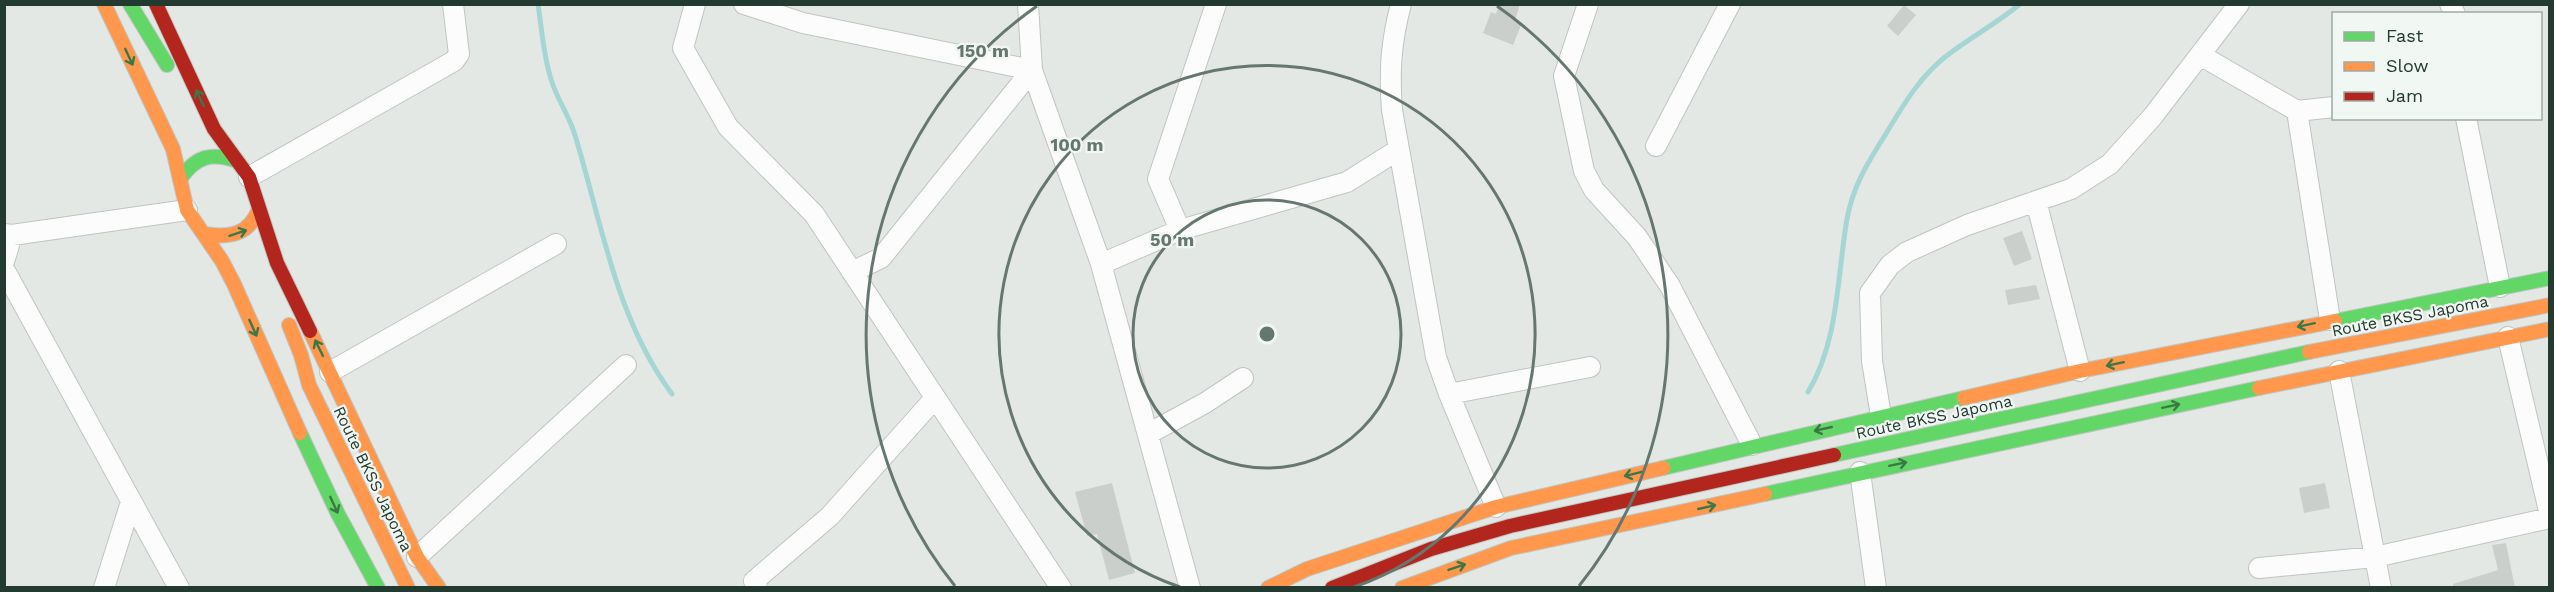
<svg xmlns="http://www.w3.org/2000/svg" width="2554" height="592" font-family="'Work Sans',sans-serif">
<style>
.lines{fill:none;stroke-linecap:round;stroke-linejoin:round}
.stream{stroke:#a5d6d4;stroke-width:5}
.building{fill:#cacfcc}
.street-casing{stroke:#c0c5c2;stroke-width:22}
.fast-casing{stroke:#bfc6c2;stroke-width:16}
.slow-casing{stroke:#bfc6c2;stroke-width:16}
.jam-casing{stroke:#bfc6c2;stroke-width:16}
.street{stroke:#fbfcfb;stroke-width:20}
.fast{stroke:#63d668;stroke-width:14}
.slow{stroke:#ff974d;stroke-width:14}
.jam{stroke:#b3261e;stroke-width:14}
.oneway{stroke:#3c7846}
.ring{fill:none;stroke:#66776f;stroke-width:3}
.labels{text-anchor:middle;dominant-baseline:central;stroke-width:4.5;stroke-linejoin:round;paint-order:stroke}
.street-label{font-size:16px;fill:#223a2f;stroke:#f1f7f3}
.centre{fill:#66776f;stroke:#f1f7f3;stroke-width:3}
.ring-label{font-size:18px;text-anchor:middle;font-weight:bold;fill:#66776f;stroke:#f1f7f3;stroke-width:4.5;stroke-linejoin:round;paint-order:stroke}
</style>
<rect width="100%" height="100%" fill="#e3e8e5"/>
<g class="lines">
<path class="stream" d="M538,4C542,31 544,60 553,85C559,102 570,118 575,135C602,224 616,319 672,394
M1808,392C1839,341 1837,276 1847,219C1853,185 1869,161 1887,132C1904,104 1919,78 1945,57C1969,38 1996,24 2020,4"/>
</g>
<path class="building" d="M1499,4H1520L1515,20L1522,23L1513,45L1483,33L1491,12L1496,14Z
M1904,5L1916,15L1898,36L1887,26Z
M2022,231L2032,259L2014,266L2003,238Z
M2036,285L2040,299L2008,305L2005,290Z
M1112,483L1135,573L1109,580L1097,534L1087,536L1075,492Z
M2325,483L2330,508L2304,513L2299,488Z
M2506,543L2515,588H2453V584L2498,570L2492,545Z"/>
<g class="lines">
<g class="street-casing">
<path id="street" d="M695,4L683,48L728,127L814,214L1061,588
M744,4L803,23L1032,70L881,258L852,272
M1028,4L1032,70L1101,264L1190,588
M1401,4C1391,42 1389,71 1392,110L1436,357L1449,394L1496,507
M1588,4L1564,76L1584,171L1594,190L1637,237L1670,286L1752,445
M2450,4L2455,14
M2200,55L2297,111L2334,107
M2297,111L2330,320
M2466,118L2500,287
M1656,146L1730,4
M249,177L454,61L459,54L453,4
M2036,201L2080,371
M1180,230L1158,179L1216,4
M4,234L12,235L187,210
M4,262L12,235
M1101,264L1180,230L1347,182L1398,150
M4,269L179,588
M2508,337L2550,515
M2339,371L2381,588
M330,372L556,244
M1449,394L1590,367
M1881,416L1872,361L1870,293L1890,265L1907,252L1967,225L2071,189L2110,164L2153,116L2239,4
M1148,434L1205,403L1243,378
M1860,472L1876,588
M417,557L626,365
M2259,568L2375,557L2550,518
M104,588L131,502
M757,588L754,581L830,516L935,398"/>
</g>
<g class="fast-casing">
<path id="fast" d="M130,4L167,65
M180,179C196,156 211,152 237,161
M2335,321L2550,278
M300,433L338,514L378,588
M1834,455L2309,352
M1663,468L1964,398
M1765,494L2259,388"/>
</g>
<g class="slow-casing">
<path id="slow" d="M104,4L173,149L187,210L222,261L234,284L300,433
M204,234C229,238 249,235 259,209
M289,325L301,355L309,385L408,588
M310,331L417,557L439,588
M2309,352L2550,305
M2259,388L2550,329
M1964,398L2080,371L2335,321
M1268,588L1307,569L1496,507L1663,468
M1402,588L1511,548L1765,494"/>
</g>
<g class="jam-casing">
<path id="jam" d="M156,4L214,129L249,177L277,263L310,331
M1332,588L1431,549L1510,526L1834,455"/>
</g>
<use href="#street" class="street"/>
<use href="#fast" class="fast"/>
<use href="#slow" class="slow"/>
<use href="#jam" class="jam"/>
</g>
<defs><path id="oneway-shaft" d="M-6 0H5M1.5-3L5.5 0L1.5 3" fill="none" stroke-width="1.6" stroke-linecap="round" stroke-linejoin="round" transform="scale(1.5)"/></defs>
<g class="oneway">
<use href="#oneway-shaft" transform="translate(129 57) rotate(65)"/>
<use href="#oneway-shaft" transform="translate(200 98) rotate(-115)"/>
<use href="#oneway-shaft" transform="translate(238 233) rotate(-18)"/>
<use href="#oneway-shaft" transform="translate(2306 325) rotate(168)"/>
<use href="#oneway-shaft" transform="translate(253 328) rotate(66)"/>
<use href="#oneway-shaft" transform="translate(319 348) rotate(-116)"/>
<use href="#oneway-shaft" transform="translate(2115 364) rotate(168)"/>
<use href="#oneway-shaft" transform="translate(2171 406) rotate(-12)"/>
<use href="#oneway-shaft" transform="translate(1823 429) rotate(167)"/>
<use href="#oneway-shaft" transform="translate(1898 464) rotate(-12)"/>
<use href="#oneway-shaft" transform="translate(1633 474) rotate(166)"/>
<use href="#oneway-shaft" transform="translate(334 505) rotate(65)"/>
<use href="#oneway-shaft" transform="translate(1707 507) rotate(-13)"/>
<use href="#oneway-shaft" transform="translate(1457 567) rotate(-19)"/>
</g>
<g class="ring">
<circle cx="1267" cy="334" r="134"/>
<path d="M1180 587A268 268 0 1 1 1354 587"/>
<path d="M955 586A401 401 0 0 1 1037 6M1497 6A401 401 0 0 1 1579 586"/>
</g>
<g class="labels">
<g class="street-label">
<text transform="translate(2410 316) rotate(-11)">Route BKSS Japoma</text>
<text transform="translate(1934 417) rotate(-12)">Route BKSS Japoma</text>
<text transform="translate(373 479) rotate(64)">Route BKSS Japoma</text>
</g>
</g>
<circle cx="1267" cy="334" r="9" class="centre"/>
<g class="ring-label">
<text x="983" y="57">150 m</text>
<text x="1077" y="151">100 m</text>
<text x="1172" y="246">50 m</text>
</g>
<rect width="2554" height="592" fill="none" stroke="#223a2f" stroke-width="12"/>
<rect x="2332" y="12" width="210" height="108" fill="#f1f7f3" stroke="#9eaba5" stroke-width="1.5"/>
<rect x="2344" y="32" width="30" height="9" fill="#63d668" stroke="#9eaba5" stroke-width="1.5"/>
<text x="2386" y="42" font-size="18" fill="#223a2f">Fast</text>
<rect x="2344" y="62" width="30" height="9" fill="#ff974d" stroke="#9eaba5" stroke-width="1.5"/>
<text x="2386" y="72" font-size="18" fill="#223a2f">Slow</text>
<rect x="2344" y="92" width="30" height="9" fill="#b3261e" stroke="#9eaba5" stroke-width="1.5"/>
<text x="2386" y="102" font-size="18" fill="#223a2f">Jam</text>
</svg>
